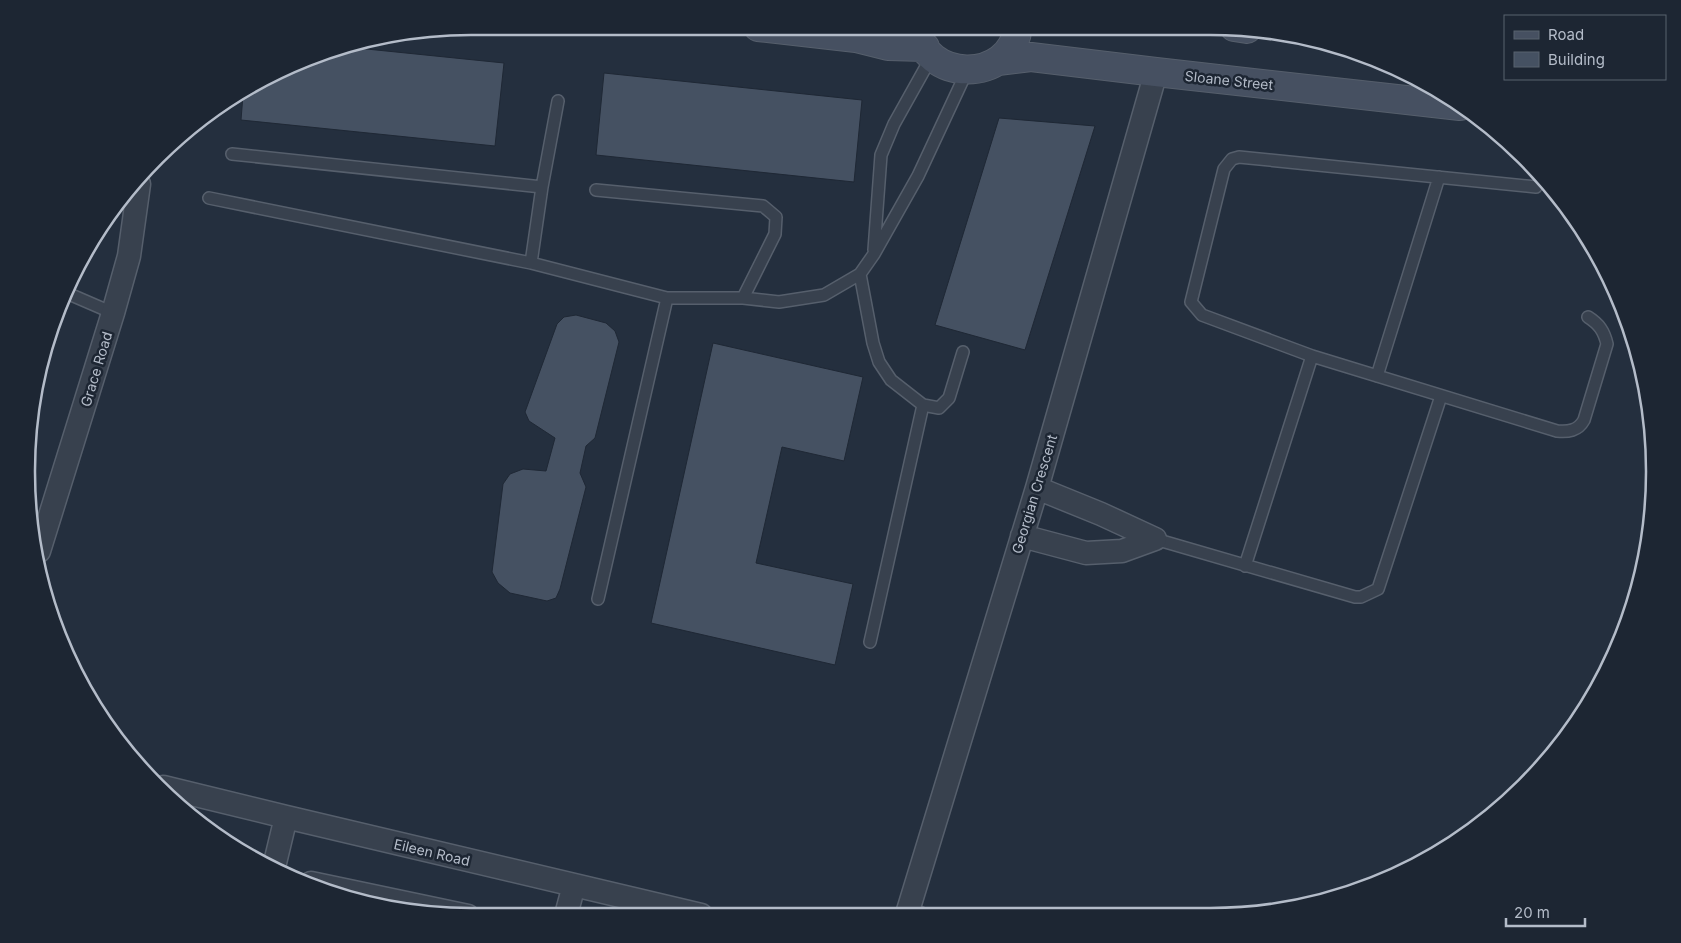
<svg xmlns="http://www.w3.org/2000/svg" width="1681" height="943" font-family="Inter,sans-serif">
<style>
.building{fill:#455162;stroke:#1f2835}
.lines{fill:none;stroke-linecap:round;stroke-linejoin:round}
.lane-casing{stroke:#565f6c;stroke-width:14}
.street-casing{stroke:#565f6c;stroke-width:25}
.secondary-casing{stroke:#565f6c;stroke-width:30}
.lane{stroke:#38414e;stroke-width:11}
.street{stroke:#38414e;stroke-width:22}
.secondary{stroke:#465061;stroke-width:28}
.labels{text-anchor:middle;dominant-baseline:central;stroke-width:5;stroke-linejoin:round;paint-order:stroke}
.street-label{font-size:14px;fill:#b4bcc9;stroke:#1d2633}
.rim{fill:none;stroke:#b4bcc9;stroke-width:2.5}
</style>
<rect width="100%" height="100%" fill="#242f3e"/>
<path class="building" d="M347,47L504,63L495,146L241,120L243,95L329,50Z
M604,73L862,100L854,182L596,155Z
M999,118L1095,126L1025,350L935,325Z
M576,315L606,323L615,331L619,342L595,438L586,446L580,473L586,487L560,589L556,598L547,601L510,593L498,583L492,572L503,484L510,474L523,469L546,471L555,438L529,421L525,412L557,324L564,317Z
M713,343L863,377L844,461L782,447L756,563L853,584L835,665L651,623Z"/>
<g class="lines">
<g class="lane-casing">
<path id="lane" d="M232,154L542,187
M1536,187L1239,157L1232,159L1224,169L1191,302L1202,315L1312,356L1557,431C1568,432 1578,431 1584,420L1607,344C1604,331 1599,324 1588,317
M596,190L763,206L776,217L775,234L743,298
M209,198L531,263L667,298H743L779,302L824,295L860,274L874,254L918,176L967,71
M874,250L881,155L894,124L932,56
M531,263L542,187L558,101
M860,274L873,343L879,362L891,380L923,405L939,408L949,398L963,352
M69,294L113,313
M1377,376L1439,177
M1155,539L1355,597H1361L1378,589L1441,396
M1245,566L1312,356
M598,599L667,298
M870,642L923,405
M909,908L924,914"/>
</g>
<g class="street-casing">
<path id="street" d="M1037,488L1101,514L1155,539
M1022,536L1086,553L1122,551L1155,539
M39,551L113,313L129,256L139,184
M163,787L286,817L701,915
M274,867L286,817
M311,883L468,916
M907,914L1037,488L1156,72
M566,915L574,885"/>
</g>
<g class="secondary-casing">
<path id="secondary" d="M758,27L856,38L888,46L925,47
M917,27C922,82 1011,85 1018,27
M1234,27L1247,29
M998,61L1031,57L1156,72L1460,106"/>
</g>
<use href="#lane" class="lane"/>
<use href="#street" class="street"/>
<use href="#secondary" class="secondary"/>
</g>
<g class="labels">
<g class="street-label">
<text transform="translate(1229 80) rotate(6)">Sloane Street</text>
<text transform="translate(96 369) rotate(-73)">Grace Road</text>
<text transform="translate(1034 494) rotate(-73)">Georgian Crescent</text>
<text transform="translate(432 852) rotate(13)">Eileen Road</text>
</g>
</g>
<path d="M0 0H1681V943H0ZM471 35H1210A436 436 0 0 1 1646 471V472A436 436 0 0 1 1210 908H471A436 436 0 0 1 35 472V471A436 436 0 0 1 471 35Z" fill="#1d2633" fill-rule="evenodd"/>
<path class="rim" d="M471 35H1210A436 436 0 0 1 1646 471V472A436 436 0 0 1 1210 908H471A436 436 0 0 1 35 472V471A436 436 0 0 1 471 35Z"/>
<rect x="1504" y="15" width="162" height="65" fill="#1d2633" stroke="#59626f"/>
<rect x="1514" y="31" width="25" height="8" fill="#465061" stroke="#59626f"/>
<text x="1548" y="40" font-size="15" fill="#b4bcc9">Road</text>
<rect x="1514" y="52" width="25" height="15" fill="#455162" stroke="#59626f"/>
<text x="1548" y="65" font-size="15" fill="#b4bcc9">Building</text>
<path d="M1506 918v8h79v-8" fill="none" stroke="#b4bcc9" stroke-width="2.5"/>
<text x="1514" y="918" font-size="15" fill="#b4bcc9" stroke="#1d2633" stroke-width="4" paint-order="stroke">20 m</text>
</svg>
